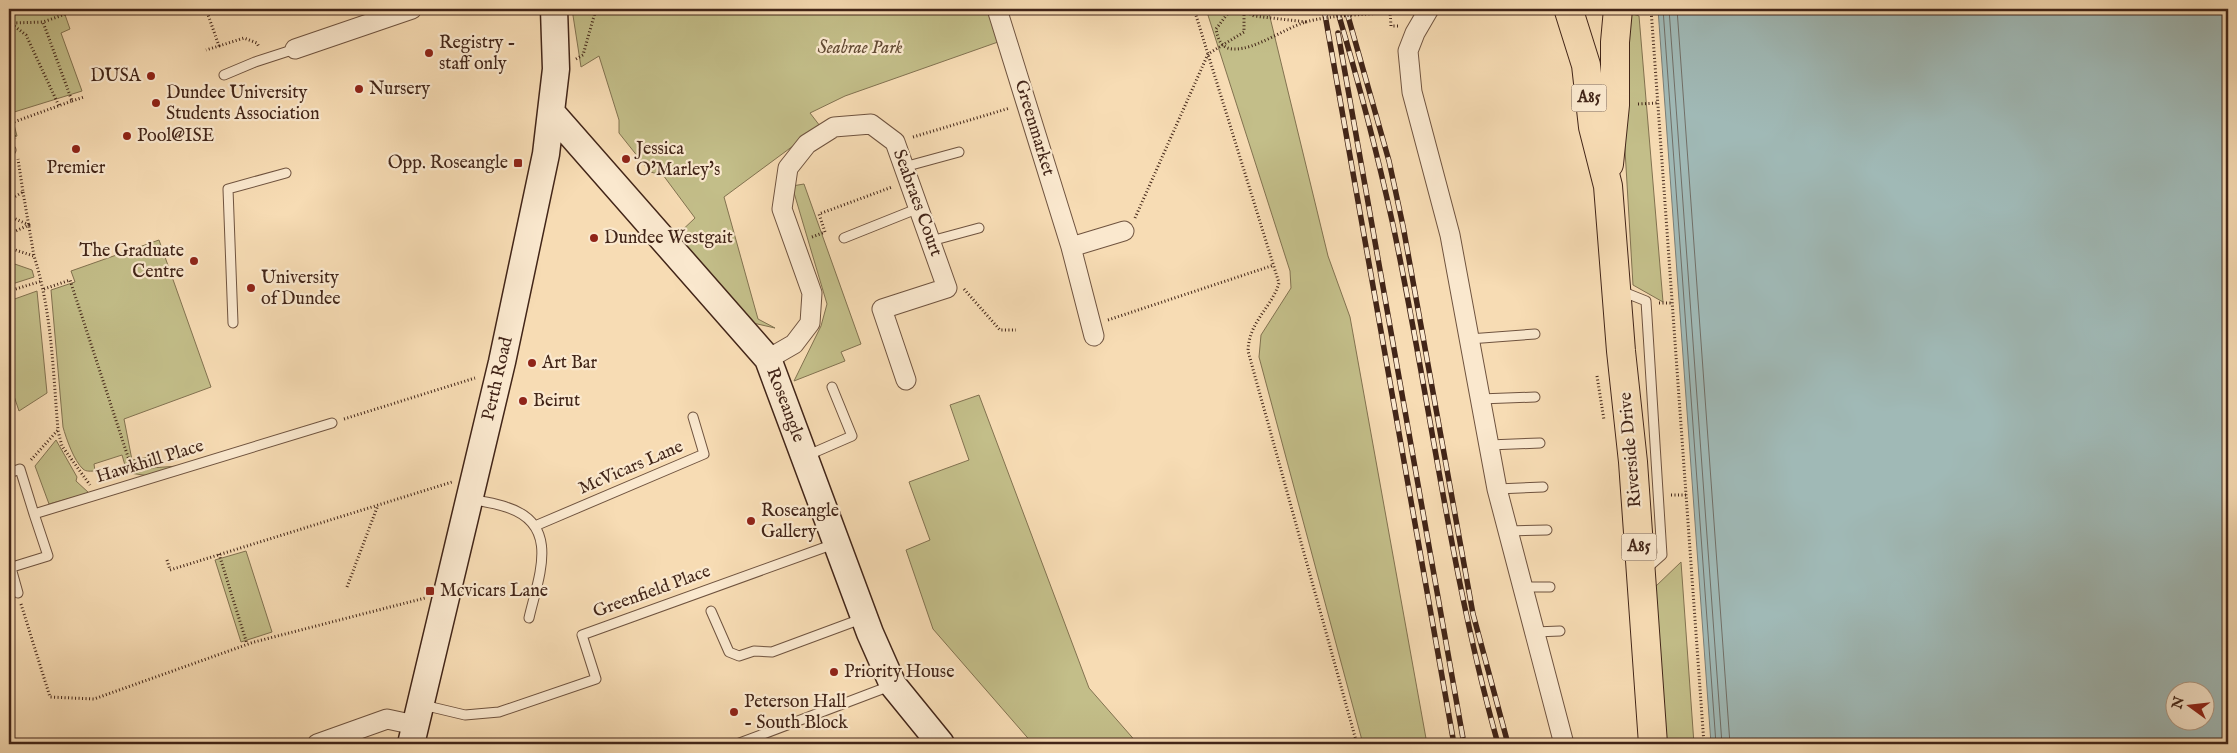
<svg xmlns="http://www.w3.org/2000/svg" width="2237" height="753" font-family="'IM FELL English',serif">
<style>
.green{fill:#c3be89;stroke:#827250}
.water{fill:#a0b9b6;stroke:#7a7e77;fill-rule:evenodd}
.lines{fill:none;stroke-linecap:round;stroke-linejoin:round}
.shore{stroke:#716f67;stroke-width:1}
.lane-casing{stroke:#6f533f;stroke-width:11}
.street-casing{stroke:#6f533f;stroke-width:21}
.secondary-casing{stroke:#422518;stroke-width:29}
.primary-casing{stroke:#422518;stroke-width:30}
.path{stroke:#422518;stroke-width:3;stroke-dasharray:1 2.5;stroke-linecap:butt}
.lane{stroke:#fae8ce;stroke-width:9}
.street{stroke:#fae8ce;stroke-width:19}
.secondary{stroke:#fae8ce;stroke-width:26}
.primary{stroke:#f7dcb4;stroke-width:28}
.rail-casing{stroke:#422518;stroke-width:5.5}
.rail{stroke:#fae8ce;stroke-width:4;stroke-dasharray:11;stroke-linecap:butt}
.path-bridge{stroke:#422518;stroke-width:3;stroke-dasharray:1 2.5;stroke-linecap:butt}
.poi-dot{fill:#8f2418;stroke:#fae8ce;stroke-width:2}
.labels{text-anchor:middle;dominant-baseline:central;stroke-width:4.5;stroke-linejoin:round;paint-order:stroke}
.shield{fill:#fae8ce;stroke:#79604f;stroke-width:1}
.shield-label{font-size:16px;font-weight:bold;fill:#422518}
.poi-label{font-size:18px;fill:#422518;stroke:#fae8ce;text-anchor:start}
.park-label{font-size:18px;font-style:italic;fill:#624b34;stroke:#fae8ce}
.street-label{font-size:18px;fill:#422518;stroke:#fae8ce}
</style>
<rect width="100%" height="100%" fill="#f7dcb4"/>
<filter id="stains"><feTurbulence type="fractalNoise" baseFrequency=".004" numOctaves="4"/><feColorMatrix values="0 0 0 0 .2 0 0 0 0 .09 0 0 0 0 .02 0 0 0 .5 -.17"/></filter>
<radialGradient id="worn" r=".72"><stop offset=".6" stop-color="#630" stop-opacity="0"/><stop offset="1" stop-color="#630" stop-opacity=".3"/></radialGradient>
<path class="green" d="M9,9H63L70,29L61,33L82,91L11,113L17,136L9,139Z
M572,9H987L998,42L845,96L810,113L820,126L724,197L758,319L775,328L753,323L675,237L695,218L663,175L650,172L619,133V120L599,56L581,67Z
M1206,9H1268L1328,256L1350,317L1427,744H1363L1259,357L1261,335L1291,288L1290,271Z
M1633,14L1639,16L1663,302L1633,285L1620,65L1628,17Z
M804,184L861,344L841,352L845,361L794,381L821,326L827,304L792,186Z
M159,240L211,387L124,419L132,460L150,457L151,468L178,466L149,476L130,473L114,478L113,476L127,472L122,455L94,464L95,471C92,471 86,472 83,469C74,461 66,438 63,427L51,290L75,282L71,271Z
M9,262L32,270L34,277L9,285Z
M37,291L47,393L19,411L9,381V301Z
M979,395L1089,688L1138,744H1033L933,629L906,550L930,540L909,482L969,460L950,405Z
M56,440L77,477L76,481L89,493L49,504L35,466Z
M246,551L272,632L241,642L215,560Z
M1681,562L1694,744H1664L1655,587Z"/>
<path class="water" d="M1658,9H2228V744H1711ZM2174,690H2204V720H2174Z"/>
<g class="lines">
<path class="shore" d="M1663,9L1716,744
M1669,9L1722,744
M1677,9L1730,744"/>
<g class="lane-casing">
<path id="lane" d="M224,75L255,62L295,49
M9,151L11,150
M904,167L959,152
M844,238L919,208
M931,241L979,228
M1621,291L1646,301L1662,555L1645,570
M233,323L228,189L286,173
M1469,339L1535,334
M1480,399L1535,397
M1489,445L1540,443
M806,456L852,436L832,387
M9,473L20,469L34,514L332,423
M1497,489L1543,487
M472,499C483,502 495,503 506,507C562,524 538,578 529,618
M535,526L704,454L693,417
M1508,531L1547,530
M9,568L48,556L34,514
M11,568L18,593
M1522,587H1550
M711,611L729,652L739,656L754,651L772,652L861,619
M1535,632L1560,631
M423,705L465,715L499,712L596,679L582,635L834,544
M737,744L890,686"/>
</g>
<g class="street-casing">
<path id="street" d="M997,9L1071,247L1094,336
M1429,9L1415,33L1408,51L1412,92L1450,235L1497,489L1564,744
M295,49L412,9
M1071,247L1124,231
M768,359L794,344L810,323L812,293L782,209L788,168L807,144L834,127L871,124L895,142L947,288L882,309L906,380
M317,744L387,719L415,725"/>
</g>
<g class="secondary-casing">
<path id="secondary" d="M552,113L768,359L870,633L893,685L941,744
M411,744L502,362L546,154L556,69L554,9"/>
</g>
<g class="primary-casing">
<path id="primary" d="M1569,11L1586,65L1593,127L1608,186L1621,351L1633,462L1653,744
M1609,164L1615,105V42L1618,9"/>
</g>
<path class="path" d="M11,9L13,23L43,22
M206,9L219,46L206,50
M1194,9L1279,283C1271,309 1249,321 1248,351L1357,744
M1651,9L1704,744
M1244,10L1254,16L1307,22
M9,22L26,35L59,106
M1398,26H1391L1390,12L1403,11
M219,46L244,38L257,43L259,47
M576,59L583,55L596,9
M72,101L84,97
M1638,104L1657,103
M9,115L15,139
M11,123L72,101L43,22L80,9
M913,137L1010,108
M23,192L34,256
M9,200L23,192L18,159
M9,216L29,225L9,234
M1135,218L1208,54L1244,32V9
M812,237L825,232L819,214L892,187
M9,248L34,256C52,312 53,372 58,430L30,461
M44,289L70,280L128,457L131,463L139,468
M964,289L1000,330H1016
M9,291L42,281
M1659,303H1672
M1108,320L1274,265
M1597,376L1604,420
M344,419L475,378
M58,431L62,446L90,485
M1671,495H1686
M219,554L247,644
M167,560L170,570L452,482
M347,587L378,505
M21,604L50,697L94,699L254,642L425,598"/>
<use href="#lane" class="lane"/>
<use href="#street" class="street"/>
<use href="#secondary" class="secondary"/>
<use href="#primary" class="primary"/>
<g class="rail-casing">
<path id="rail" d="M1324,9L1454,744
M1337,9C1358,80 1377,152 1393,225C1430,399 1450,573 1498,744
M1346,9L1389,161L1403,226L1473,614L1508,744
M1338,33L1464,744"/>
</g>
<use href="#rail" class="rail"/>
<path class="path-bridge" d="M1244,10L1228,13L1216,29C1218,39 1221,49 1234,49C1255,50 1285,28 1306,22C1329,15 1365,15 1390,12"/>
</g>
<g class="poi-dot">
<circle cx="429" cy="53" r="5"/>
<circle cx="151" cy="76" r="5"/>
<circle cx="359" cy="89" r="5"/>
<circle cx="156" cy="103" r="5"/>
<circle cx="127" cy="136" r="5"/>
<circle cx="76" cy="149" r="5"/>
<circle cx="626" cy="159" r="5"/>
<rect x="513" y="158" width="10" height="10" rx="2.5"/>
<circle cx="594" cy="238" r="5"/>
<circle cx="194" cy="261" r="5"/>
<circle cx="251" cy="288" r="5"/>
<circle cx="532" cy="363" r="5"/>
<circle cx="523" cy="401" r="5"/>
<circle cx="751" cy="521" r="5"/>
<rect x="425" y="586" width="10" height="10" rx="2.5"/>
<circle cx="834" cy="672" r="5"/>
<circle cx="734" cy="712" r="5"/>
</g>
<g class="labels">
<g class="shield">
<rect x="1571.5" y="84.5" width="35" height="27" rx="4"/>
<rect x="1621.5" y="533.5" width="35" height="27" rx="4"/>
</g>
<g class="shield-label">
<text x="1589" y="98">A85</text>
<text x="1639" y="547">A85</text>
</g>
<g class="poi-label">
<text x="439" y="43">Registry -<tspan x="439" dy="21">staff only</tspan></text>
<text x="141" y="76" text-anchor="end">DUSA</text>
<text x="369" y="89">Nursery</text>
<text x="166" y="93">Dundee University<tspan x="166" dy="21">Students Association</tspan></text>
<text x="137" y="136">Pool@ISE</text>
<text x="636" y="149">Jessica<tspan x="636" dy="21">O'Marley's</tspan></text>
<text x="508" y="163" text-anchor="end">Opp. Roseangle</text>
<text x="76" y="168" text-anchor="middle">Premier</text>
<text x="604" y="238">Dundee Westgait</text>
<text x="184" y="251" text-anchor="end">The Graduate<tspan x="184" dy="21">Centre</tspan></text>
<text x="261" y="278">University<tspan x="261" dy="21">of Dundee</tspan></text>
<text x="542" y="363">Art Bar</text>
<text x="533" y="401">Beirut</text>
<text x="761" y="511">Roseangle<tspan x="761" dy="21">Gallery</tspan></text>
<text x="440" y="591">Mcvicars Lane</text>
<text x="844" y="672">Priority House</text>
<text x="744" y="702">Peterson Hall<tspan x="744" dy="21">- South Block</tspan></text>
</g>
<g class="park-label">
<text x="860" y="48">Seabrae Park</text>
</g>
<g class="street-label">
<text transform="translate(1034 128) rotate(73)">Greenmarket</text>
<text transform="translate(917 203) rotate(70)">Seabraes Court</text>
<text transform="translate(498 379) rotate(-77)">Perth Road</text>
<text transform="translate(785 405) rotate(69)">Roseangle</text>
<text transform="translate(1631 450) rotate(-95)">Riverside Drive</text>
<text transform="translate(150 462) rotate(-17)">Hawkhill Place</text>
<text transform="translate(631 468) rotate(-23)">McVicars Lane</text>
<text transform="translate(652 592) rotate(-20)">Greenfield Place</text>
</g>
</g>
<rect width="2237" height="753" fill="none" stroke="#f7dcb4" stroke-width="30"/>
<rect x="10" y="10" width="2217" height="733" fill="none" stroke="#422518" stroke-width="2.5"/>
<rect x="15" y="15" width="2207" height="723" fill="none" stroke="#422518"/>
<g transform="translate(2190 706) rotate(285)"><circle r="24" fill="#fae8ce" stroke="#b09a85"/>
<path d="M0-4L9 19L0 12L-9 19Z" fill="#8f2418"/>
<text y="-8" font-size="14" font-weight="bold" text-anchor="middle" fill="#422518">N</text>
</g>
<rect width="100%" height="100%" filter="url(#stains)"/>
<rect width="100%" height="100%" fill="url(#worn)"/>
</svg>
